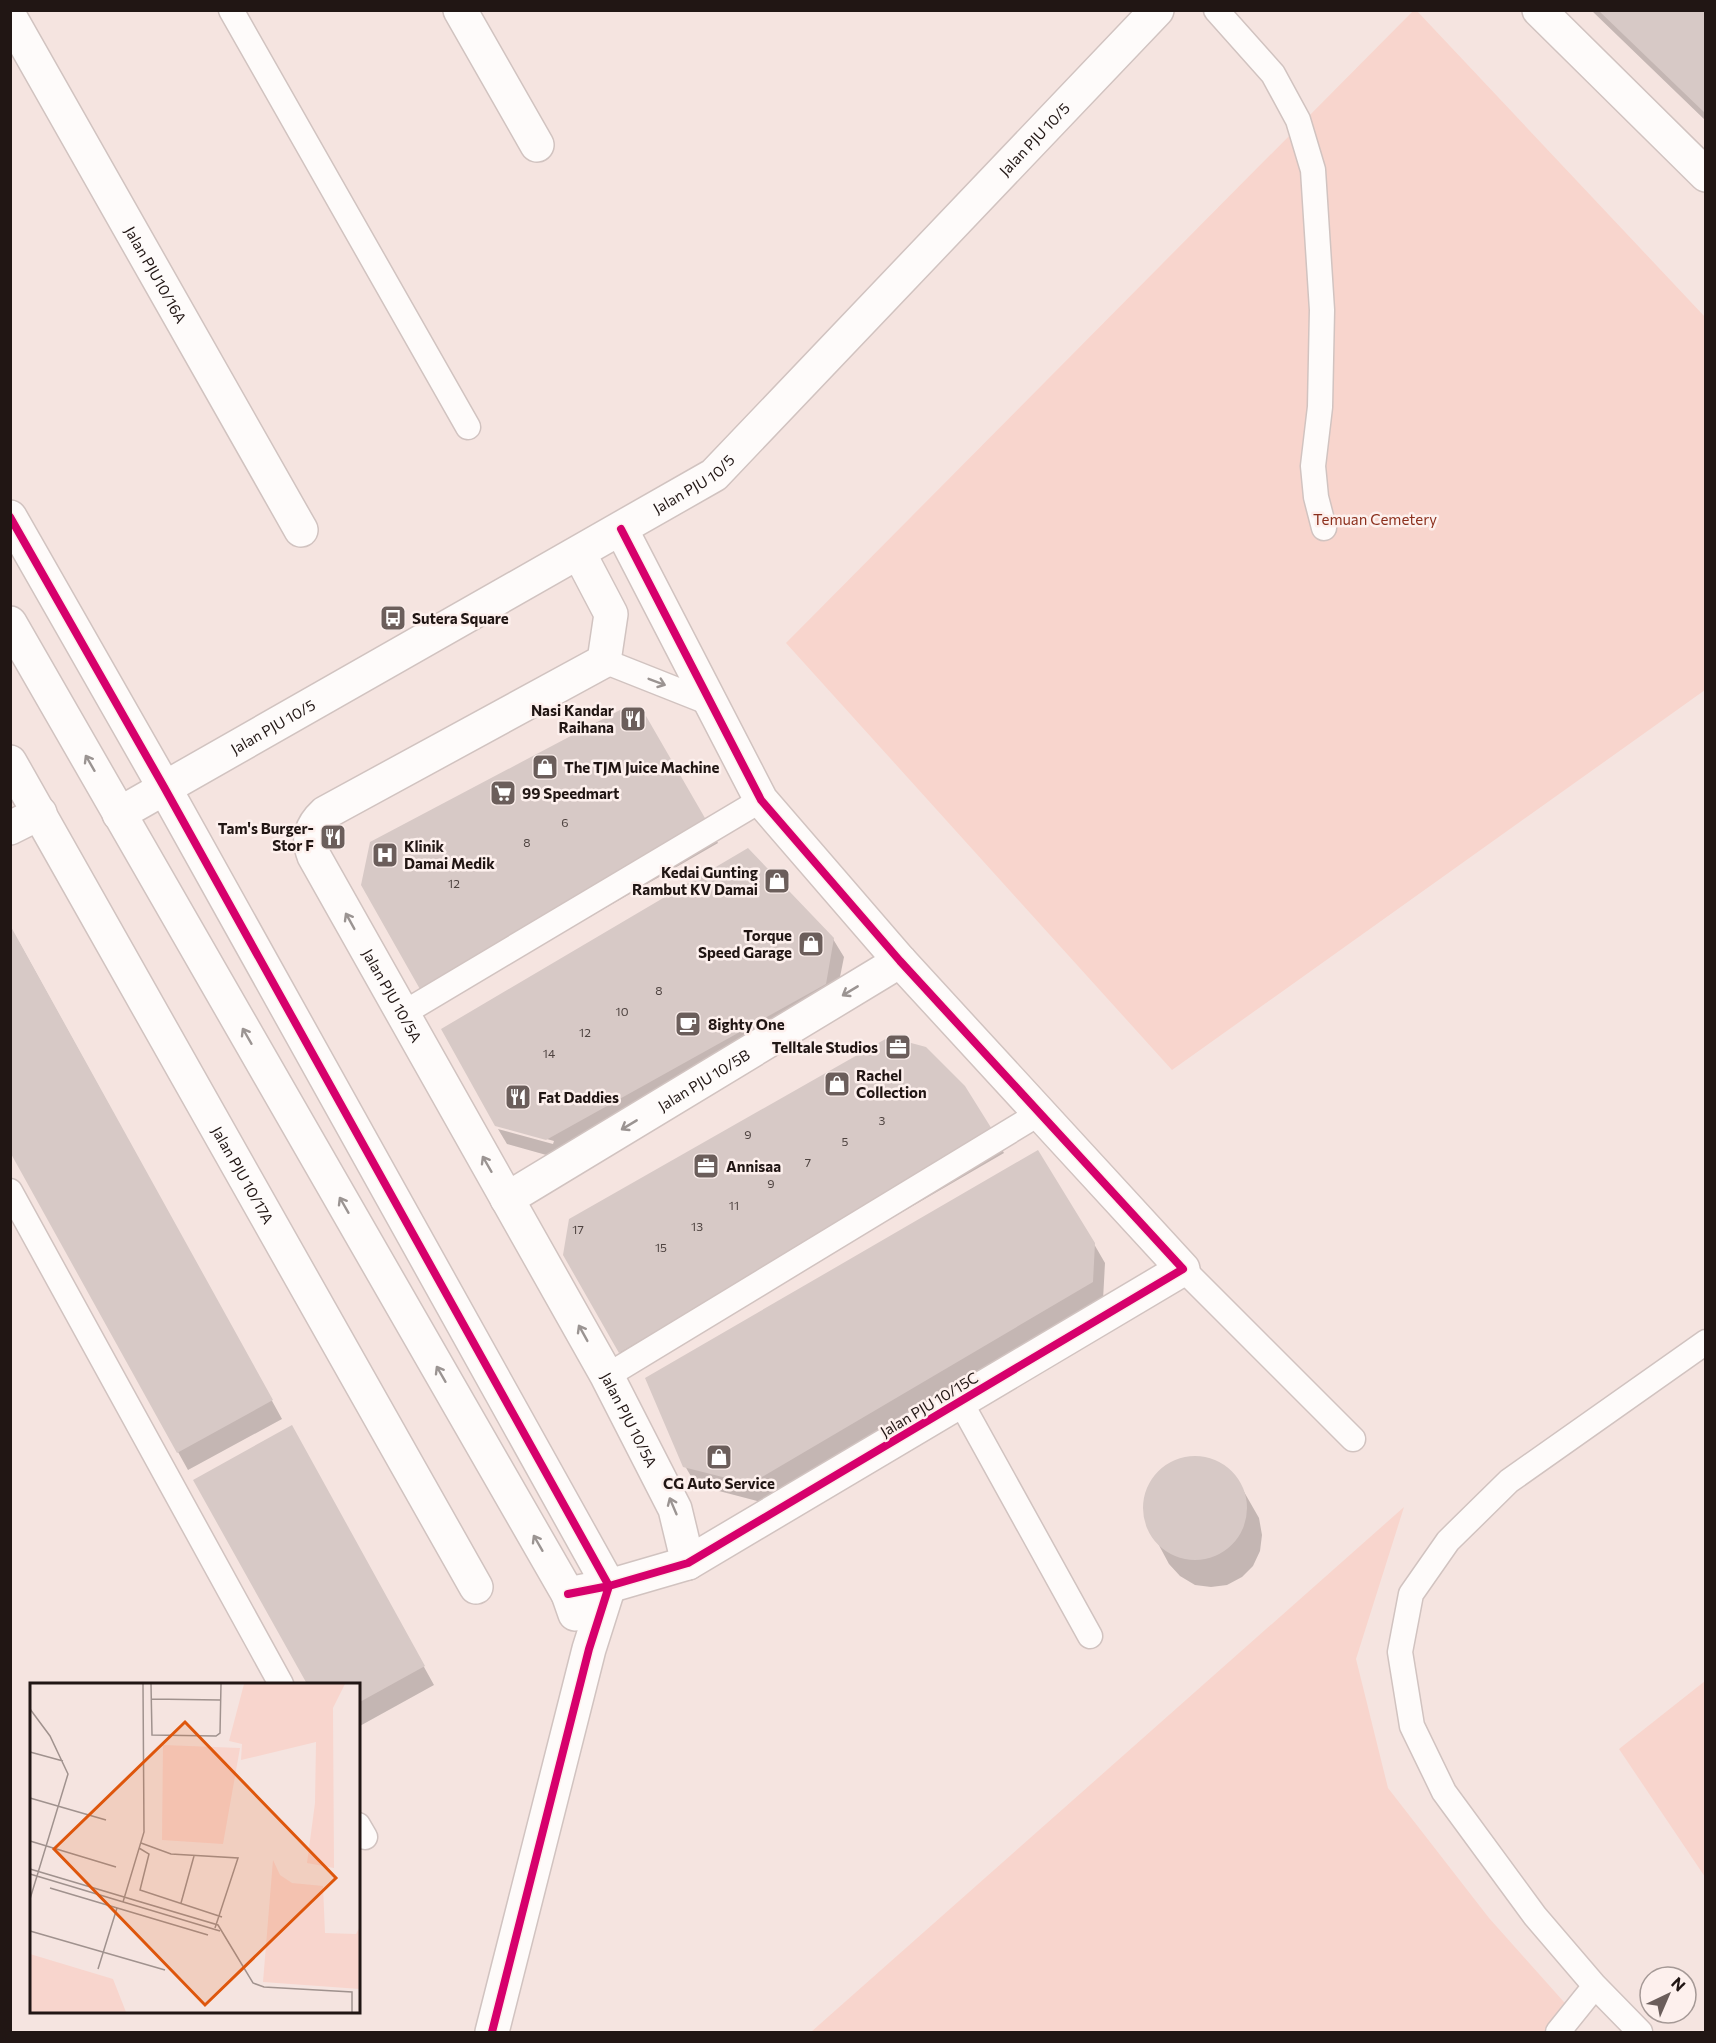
<svg xmlns="http://www.w3.org/2000/svg" width="1716" height="2043" font-family="Commissioner,sans-serif">
<style>
.green{fill:#f8d5cd}
.shadow{fill:#0003}
.building{fill:#d7c9c6}
.lines{fill:none;stroke-linecap:round;stroke-linejoin:round}
.lane-casing{stroke:#d1c3c0;stroke-width:27}
.street-casing{stroke:#d1c3c0;stroke-width:36}
.lane{stroke:#fefbfa;stroke-width:24}
.street{stroke:#fefbfa;stroke-width:33}
.cycleway-casing{stroke:#fdf0ed;stroke-width:11}
.cycleway{stroke:#d6006c;stroke-width:8}
.oneway{stroke:#9b9492}
.labels{text-anchor:middle;dominant-baseline:central;stroke-width:5;stroke-linejoin:round;paint-order:stroke}
.number-label{font-size:12px;fill:#4e4340}
.street-label{font-size:15px;fill:#211614;stroke:#fdf0ed}
.park-label{font-size:15px;fill:#8c301d;stroke:#fdf0ed}
.poi-label{font-size:15px;font-weight:bold;fill:#211614;stroke:#fdf0ed;text-anchor:start}
.inset-road{fill:none;stroke:#a0928e;stroke-width:1.5}
.view{fill:#de560c;fill-opacity:0.15;stroke:#de560c;stroke-width:3}
.inset-edge{fill:none;stroke:#211614;stroke-width:3}
</style>
<rect width="100%" height="100%" fill="#f5e4e0"/>
<path class="green" d="M1413,11H1417L1705,317V690L1172,1070L786,643Z
M1404,1507L1356,1659L1388,1788L1489,1918L1572,2011L1553,2032H811Z
M1705,1681V1877L1619,1749Z"/>
<path class="shadow" d="M1591,10H1706V121Z
M645,717L718,843L432,1008Z
M833,939L844,957L835,1002L557,1158L507,1144L498,1129L553,1144L554,1141L496,1125Z
M19,942L282,1419L188,1470L178,1452Z
M994,1135L1004,1153L630,1370L564,1255Z
M1094,1244L1105,1263L1103,1300L761,1502L696,1485L685,1466Z
M301,1445L434,1685L358,1727V1684H308L195,1480Z
M1189,1458L1206,1459L1222,1466L1235,1476L1259,1518L1262,1535L1260,1551L1253,1566L1242,1577L1227,1585L1211,1587L1195,1585L1180,1576L1169,1564L1146,1521L1145,1504L1149,1486L1159,1473L1173,1463Z"/>
<path class="building" d="M1598,10H1706V114Z
M620,710L646,716L709,825L421,991L361,885L370,842Z
M748,848L834,938L826,984L546,1140L495,1126L441,1029Z
M10,925L273,1400L177,1453L10,1152Z
M889,1037L926,1047L965,1086L995,1134L619,1353L563,1255L569,1219Z
M1038,1150L1095,1243L1093,1282L750,1484L683,1467L645,1378Z
M292,1425L425,1666L358,1703V1684H307L193,1480Z
M1143 1508a52 52 0 1 1 104 0a52 52 0 1 1-104 0Z"/>
<g class="lines">
<g class="lane-casing">
<path id="lane" d="M231,10L468,427
M1216,10L1273,74L1298,120L1313,170L1322,310L1320,407L1313,466L1316,497L1324,528
M604,661L710,703
M402,1014L761,800
M10,1191L281,1684
M1183,1269L1353,1439
M607,1376L1040,1113
M960,1401L1090,1636
M358,1825L365,1837
M1558,2032L1595,1986
M1640,2032L1595,1986L1535,1916L1444,1792L1412,1726L1400,1652L1411,1594L1448,1541L1509,1481L1706,1342"/>
</g>
<g class="street-casing">
<g id="street">
<path d="M460,10L537,145"/>
<path d="M1539,10L1706,175"/>
<path id="s1" d="M10,17L301,530"/>
<path d="M10,517L164,787L609,1586L589,1649L492,2032"/>
<path id="s2" d="M579,553L611,614L604,661L325,813C311,826 307,838 314,856L607,1376L675,1509L688,1563"/>
<path d="M10,623L568,1594L575,1614"/>
<path id="s3" d="M10,762L476,1587"/>
<path id="s4" d="M119,814L714,475L1157,10"/>
<path d="M10,828L40,813"/>
<path id="s5" d="M507,1199L900,961"/>
<path d="M568,1594L609,1586L688,1563L1183,1269L900,961L761,800L621,529"/>
</g>
</g>
<use href="#lane" class="lane"/>
<use href="#street" class="street"/>
<g class="cycleway-casing">
<path id="cycleway" d="M10,517L164,787L609,1586L589,1649L492,2032
M568,1594L609,1586L688,1563L1183,1269L900,961L761,800L621,529"/>
</g>
<use href="#cycleway" class="cycleway"/>
</g>
<defs><path id="oneway-shaft" d="M-6 0H5M1.5-3L5.5 0L1.5 3" fill="none" stroke-width="1.6" stroke-linecap="round" stroke-linejoin="round" transform="scale(1.5)"/></defs>
<g class="oneway">
<use href="#oneway-shaft" transform="translate(657 682) rotate(21)"/>
<use href="#oneway-shaft" transform="translate(90 763) rotate(-120)"/>
<use href="#oneway-shaft" transform="translate(350 921) rotate(-119)"/>
<use href="#oneway-shaft" transform="translate(850 991) rotate(149)"/>
<use href="#oneway-shaft" transform="translate(247 1036) rotate(-120)"/>
<use href="#oneway-shaft" transform="translate(629 1125) rotate(149)"/>
<use href="#oneway-shaft" transform="translate(487 1164) rotate(-120)"/>
<use href="#oneway-shaft" transform="translate(344 1205) rotate(-120)"/>
<use href="#oneway-shaft" transform="translate(583 1333) rotate(-119)"/>
<use href="#oneway-shaft" transform="translate(441 1374) rotate(-120)"/>
<use href="#oneway-shaft" transform="translate(673 1506) rotate(-113)"/>
<use href="#oneway-shaft" transform="translate(538 1543) rotate(-120)"/>
</g>
<defs>
<g id="bus-square" transform="scale(1.35)"><rect x="-9" y="-9" width="18" height="18" rx="4" fill="#6b5e5b" stroke="#fdf0ed"/><path d="M-5-6H5V4H4V6H2V4H-2V6H-4V4H-5ZM-3.5-4V0h7V-4ZM-3.5 1.2v1.5H-2V1.2ZM2 1.2v1.5H3.5V1.2Z" fill="#fff"/></g>
<g id="restaurant-square" transform="scale(1.35)"><rect x="-9" y="-9" width="18" height="18" rx="4" fill="#6b5e5b" stroke="#fdf0ed"/><path d="M-5-6h1v4h1v-4h1v4h1v-4h1v5L-1.5 .5V6h-2V.5L-5-1ZM5-6V6H3V1.5H1.5Q1.5-4 5-6Z" fill="#fff"/></g>
<g id="shop-square" transform="scale(1.35)"><rect x="-9" y="-9" width="18" height="18" rx="4" fill="#6b5e5b" stroke="#fdf0ed"/><path d="M-5-2.5h2.3a2.7 3.5 0 0 1 5.4 0H5L5.5 6h-11ZM-1.5-2.5h3a1.5 2.3 0 0 0-3 0Z" fill="#fff"/></g>
<g id="supermarket-square" transform="scale(1.35)"><rect x="-9" y="-9" width="18" height="18" rx="4" fill="#6b5e5b" stroke="#fdf0ed"/><path d="M-6-5.5h2.5l.6 2H6L4.5 2H-2.5L-4.4-4H-6ZM-1.5 3.2a1.3 1.3 0 1 0 .1 0ZM3 3.2a1.3 1.3 0 1 0 .1 0Z" fill="#fff"/></g>
<g id="hospital-square" transform="scale(1.35)"><rect x="-9" y="-9" width="18" height="18" rx="4" fill="#6b5e5b" stroke="#fdf0ed"/><path d="M-5-5h3v3.5h4V-5h3V5h-3V1.5h-4V5h-3Z" fill="#fff"/></g>
<g id="cafe-square" transform="scale(1.35)"><rect x="-9" y="-9" width="18" height="18" rx="4" fill="#6b5e5b" stroke="#fdf0ed"/><path d="M-5.5-4.5H6V0H3Q3 3.5 0 3.5H-2.5Q-5.5 3.5-5.5 0ZM3-3.2v2h1.7v-2ZM-6 4.5H4V6H-6Z" fill="#fff"/></g>
<g id="office-square" transform="scale(1.35)"><rect x="-9" y="-9" width="18" height="18" rx="4" fill="#6b5e5b" stroke="#fdf0ed"/><path d="M-6-3h4V-5.5h4V-3h4V5H-6ZM-1-4.5V-3h2v-1.5ZM-6 0V1H6V0Z" fill="#fff"/></g>
</defs>
<g fill-rule="evenodd">
<use href="#bus-square" x="393" y="618"/>
<use href="#restaurant-square" x="633" y="719"/>
<use href="#shop-square" x="545" y="767"/>
<use href="#supermarket-square" x="503" y="793"/>
<use href="#restaurant-square" x="333" y="837"/>
<use href="#hospital-square" x="385" y="855"/>
<use href="#shop-square" x="777" y="881"/>
<use href="#shop-square" x="811" y="944"/>
<use href="#cafe-square" x="688" y="1024"/>
<use href="#office-square" x="898" y="1047"/>
<use href="#shop-square" x="837" y="1084"/>
<use href="#restaurant-square" x="518" y="1097"/>
<use href="#office-square" x="706" y="1166"/>
<use href="#shop-square" x="719" y="1457"/>
</g>
<g class="labels">
<g class="number-label">
<text x="565" y="822">6</text>
<text x="527" y="842">8</text>
<text x="454" y="883">12</text>
<text x="659" y="990">8</text>
<text x="622" y="1011">10</text>
<text x="585" y="1032">12</text>
<text x="549" y="1053">14</text>
<text x="882" y="1120">3</text>
<text x="748" y="1134">9</text>
<text x="845" y="1141">5</text>
<text x="808" y="1162">7</text>
<text x="771" y="1183">9</text>
<text x="734" y="1205">11</text>
<text x="697" y="1226">13</text>
<text x="578" y="1229">17</text>
<text x="661" y="1247">15</text>
</g>
<g class="street-label">
<text stroke="none"><textPath href="#s4" startOffset="1149">Jalan PJU 10/5</textPath></text>
<text stroke="none"><textPath href="#s1" startOffset="296">Jalan PJU10/16A</textPath></text>
<text stroke="none"><textPath href="#s4" startOffset="663">Jalan PJU 10/5</textPath></text>
<text stroke="none"><textPath href="#s4" startOffset="177">Jalan PJU 10/5</textPath></text>
<text stroke="none"><textPath href="#s2" startOffset="642">Jalan PJU 10/5A</textPath></text>
<text stroke="none"><textPath href="#s5" startOffset="230">Jalan PJU 10/5B</textPath></text>
<text stroke="none"><textPath href="#s3" startOffset="474">Jalan PJU 10/17A</textPath></text>
<text transform="translate(929 1404) rotate(-31)">Jalan PJU 10/15C</text>
<text stroke="none"><textPath href="#s2" startOffset="1128">Jalan PJU 10/5A</textPath></text>
</g>
<g class="park-label">
<text x="1375" y="519">Temuan Cemetery</text>
</g>
<g class="poi-label">
<text x="412" y="618">Sutera Square</text>
<text x="614" y="710" text-anchor="end">Nasi Kandar<tspan x="614" dy="17">Raihana</tspan></text>
<text x="564" y="767">The TJM Juice Machine</text>
<text x="522" y="793">99 Speedmart</text>
<text x="314" y="828" text-anchor="end">Tam's Burger-<tspan x="314" dy="17">Stor F</tspan></text>
<text x="404" y="846">Klinik<tspan x="404" dy="17">Damai Medik</tspan></text>
<text x="758" y="872" text-anchor="end">Kedai Gunting<tspan x="758" dy="17">Rambut KV Damai</tspan></text>
<text x="792" y="935" text-anchor="end">Torque<tspan x="792" dy="17">Speed Garage</tspan></text>
<text x="708" y="1024">8ighty One</text>
<text x="878" y="1047" text-anchor="end">Telltale Studios</text>
<text x="856" y="1075">Rachel<tspan x="856" dy="17">Collection</tspan></text>
<text x="538" y="1097">Fat Daddies</text>
<text x="726" y="1166">Annisaa</text>
<text x="719" y="1483" text-anchor="middle">CG Auto Service</text>
</g>
</g>
<g transform="translate(30 1683)">
<rect width="330" height="330" fill="#f5e4e0"/>
<path d="M214,1H315L303,25L304,185L277,180L285,120L286,59L211,77L212,61L199,58ZM133,62L210,65L193,161L132,157ZM243,177L250,192L262,200L293,203L295,250L326,251L330,243V306L233,299ZM0,271L83,296L96,329H0Z" fill="#f8d5cd"/>
<path class="inset-road" d="M121,1L122,52L186,53L190,50L191,1M121,16L190,17M0,26L20,53L38,91L0,216M0,69L33,78M0,115L76,137M0,158L86,184M111,160L141,171L208,175L185,245M109,165L119,171L110,207L192,234M0,186L188,242L223,300L234,304L322,309V329M0,191L190,248M20,205L178,252M93,219L114,149L113,1M151,220L164,173M0,248L135,287M68,286L87,225"/>
<path class="view" d="M155,39L306,195L175,322L24,166Z"/>
<rect width="330" height="330" class="inset-edge"/>
</g>
<rect width="1716" height="2043" fill="none" stroke="#211614" stroke-width="24"/>
<g transform="translate(1668 1995) rotate(44)"><circle r="28" fill="#fdf0ed" stroke="#a59996" stroke-width="1.5"/>
<path d="M0-4.5L10 22L0 15L-10 22Z" fill="#6b5e5b"/>
<text y="-9" font-size="16" font-weight="bold" text-anchor="middle" fill="#211614">N</text>
</g>
</svg>
